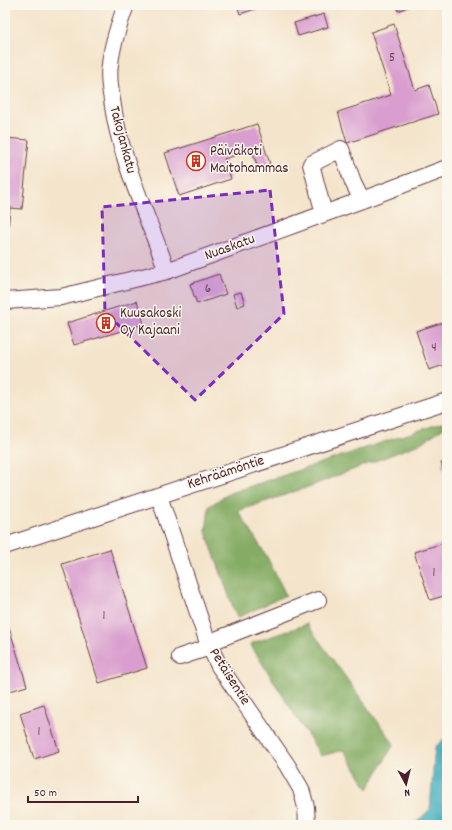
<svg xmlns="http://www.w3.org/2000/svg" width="452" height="830" font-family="Dekko,sans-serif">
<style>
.forest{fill:#84ac63;stroke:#676647}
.water{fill:#41aebe;stroke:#466674}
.building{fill:#d99ecf}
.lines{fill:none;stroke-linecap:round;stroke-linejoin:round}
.minor-casing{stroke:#643d43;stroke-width:18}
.minor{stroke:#fff;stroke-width:16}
.marked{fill:#7b2cbf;fill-opacity:0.2;stroke:#7b2cbf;stroke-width:3;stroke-dasharray:8 5;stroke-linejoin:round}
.labels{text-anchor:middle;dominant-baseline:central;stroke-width:3;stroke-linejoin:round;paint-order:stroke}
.number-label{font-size:13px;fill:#6e3f54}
.street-label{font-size:15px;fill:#4a1f2b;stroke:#fbf7ec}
.poi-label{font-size:15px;fill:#4a1f2b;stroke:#fbf7ec;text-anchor:start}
</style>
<rect width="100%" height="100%" fill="#fbf7ec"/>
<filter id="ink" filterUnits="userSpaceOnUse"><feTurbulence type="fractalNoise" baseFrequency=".025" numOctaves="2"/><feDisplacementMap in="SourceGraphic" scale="8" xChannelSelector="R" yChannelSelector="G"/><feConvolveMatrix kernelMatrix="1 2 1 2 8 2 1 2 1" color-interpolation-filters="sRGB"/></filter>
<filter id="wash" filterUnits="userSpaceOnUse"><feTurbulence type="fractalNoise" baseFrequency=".012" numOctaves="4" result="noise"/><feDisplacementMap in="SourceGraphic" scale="16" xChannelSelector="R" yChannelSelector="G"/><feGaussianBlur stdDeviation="0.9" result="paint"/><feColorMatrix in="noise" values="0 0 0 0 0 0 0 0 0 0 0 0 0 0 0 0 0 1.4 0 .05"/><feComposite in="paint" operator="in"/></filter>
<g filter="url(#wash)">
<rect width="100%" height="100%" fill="#f4e4cb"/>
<path class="forest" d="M447,421V426L419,444L311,486L238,511L266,555L286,595L237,618L206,532L209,506L230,493Z
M307,624L394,744L368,789L344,750L321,756L250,644Z"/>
<path class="water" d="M447,736V825H414L430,809L435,747Z"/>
<g id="blocks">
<path class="building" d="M237,5H268L240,14Z
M396,5H413L398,11Z
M324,14L328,27L298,36L294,23Z
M394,24L415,90L429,85L438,114L347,143L338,112L391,95L371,32Z
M257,124L270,164L258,168L252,150L224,159L231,179L179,196L165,153Z
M5,138L29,140L22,209L10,208L7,241H5Z
M219,274L226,294L197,304L190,284Z
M241,292L245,304L237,307L233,294Z
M137,301L144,324L74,345L67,323Z
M447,321V364L429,370L416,331Z
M447,461V479L441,463Z
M447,542V595L430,600L414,552Z
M110,549L147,668L99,683L62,564Z
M5,614L27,686L10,691L5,676Z
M44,705L59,751L34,759L20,713Z"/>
</g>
</g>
<g filter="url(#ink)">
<use href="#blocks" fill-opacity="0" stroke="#643d43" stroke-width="1"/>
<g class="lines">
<g class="minor-casing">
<path id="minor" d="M126,5C119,24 112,44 110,64C108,76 110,88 112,100C120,160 147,214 167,271
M324,214L311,164L341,149L353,182L362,200
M5,301L61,297L167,271L362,200L447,168
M159,496L208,643L219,666L287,765L301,789L306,807L307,825
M5,546L447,401
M208,643L318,600
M180,657L210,647"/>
</g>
<use href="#minor" class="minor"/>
</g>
</g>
<path class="marked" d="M270,190L284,314L195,400L105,312L102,207Z"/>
<defs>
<g id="building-ring" transform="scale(1)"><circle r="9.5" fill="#fbf7ec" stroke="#c8321e" stroke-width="1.5"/><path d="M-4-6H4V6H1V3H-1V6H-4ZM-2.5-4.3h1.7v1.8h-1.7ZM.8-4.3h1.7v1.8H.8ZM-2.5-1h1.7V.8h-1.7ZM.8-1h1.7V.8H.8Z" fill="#c8321e"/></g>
</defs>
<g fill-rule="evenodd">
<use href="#building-ring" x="196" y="161"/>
<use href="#building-ring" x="106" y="323"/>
</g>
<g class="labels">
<g class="number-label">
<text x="392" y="58">5</text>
<text x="208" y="289">6</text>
<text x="434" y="348">4</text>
<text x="434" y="573">1</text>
<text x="104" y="616">1</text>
<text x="39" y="732">1</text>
</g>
<g class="street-label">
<text transform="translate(122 140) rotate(75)">Takojankatu</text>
<text transform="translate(230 248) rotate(-20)">Nuaskatu</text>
<text transform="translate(226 473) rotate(-18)">Kehräämöntie</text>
<text transform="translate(229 677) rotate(58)">Petäisentie</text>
</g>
<g class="poi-label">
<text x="210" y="152">Päiväkoti<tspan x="210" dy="17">Maitohammas</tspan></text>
<text x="120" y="314">Kuusakoski<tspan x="120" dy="17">Oy Kajaani</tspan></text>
</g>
</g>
<rect width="452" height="830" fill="none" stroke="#fbf7ec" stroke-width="20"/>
<g transform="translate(406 784) rotate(173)" stroke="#fbf7ec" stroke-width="3" paint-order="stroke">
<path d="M0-3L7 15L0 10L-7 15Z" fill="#4a1f2b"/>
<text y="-6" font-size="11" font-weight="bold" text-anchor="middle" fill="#4a1f2b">N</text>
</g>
<path d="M28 796v6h110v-6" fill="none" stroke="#4a1f2b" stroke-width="2"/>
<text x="34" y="796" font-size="12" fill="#4a1f2b" stroke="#fbf7ec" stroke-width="3" paint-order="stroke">50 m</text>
</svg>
